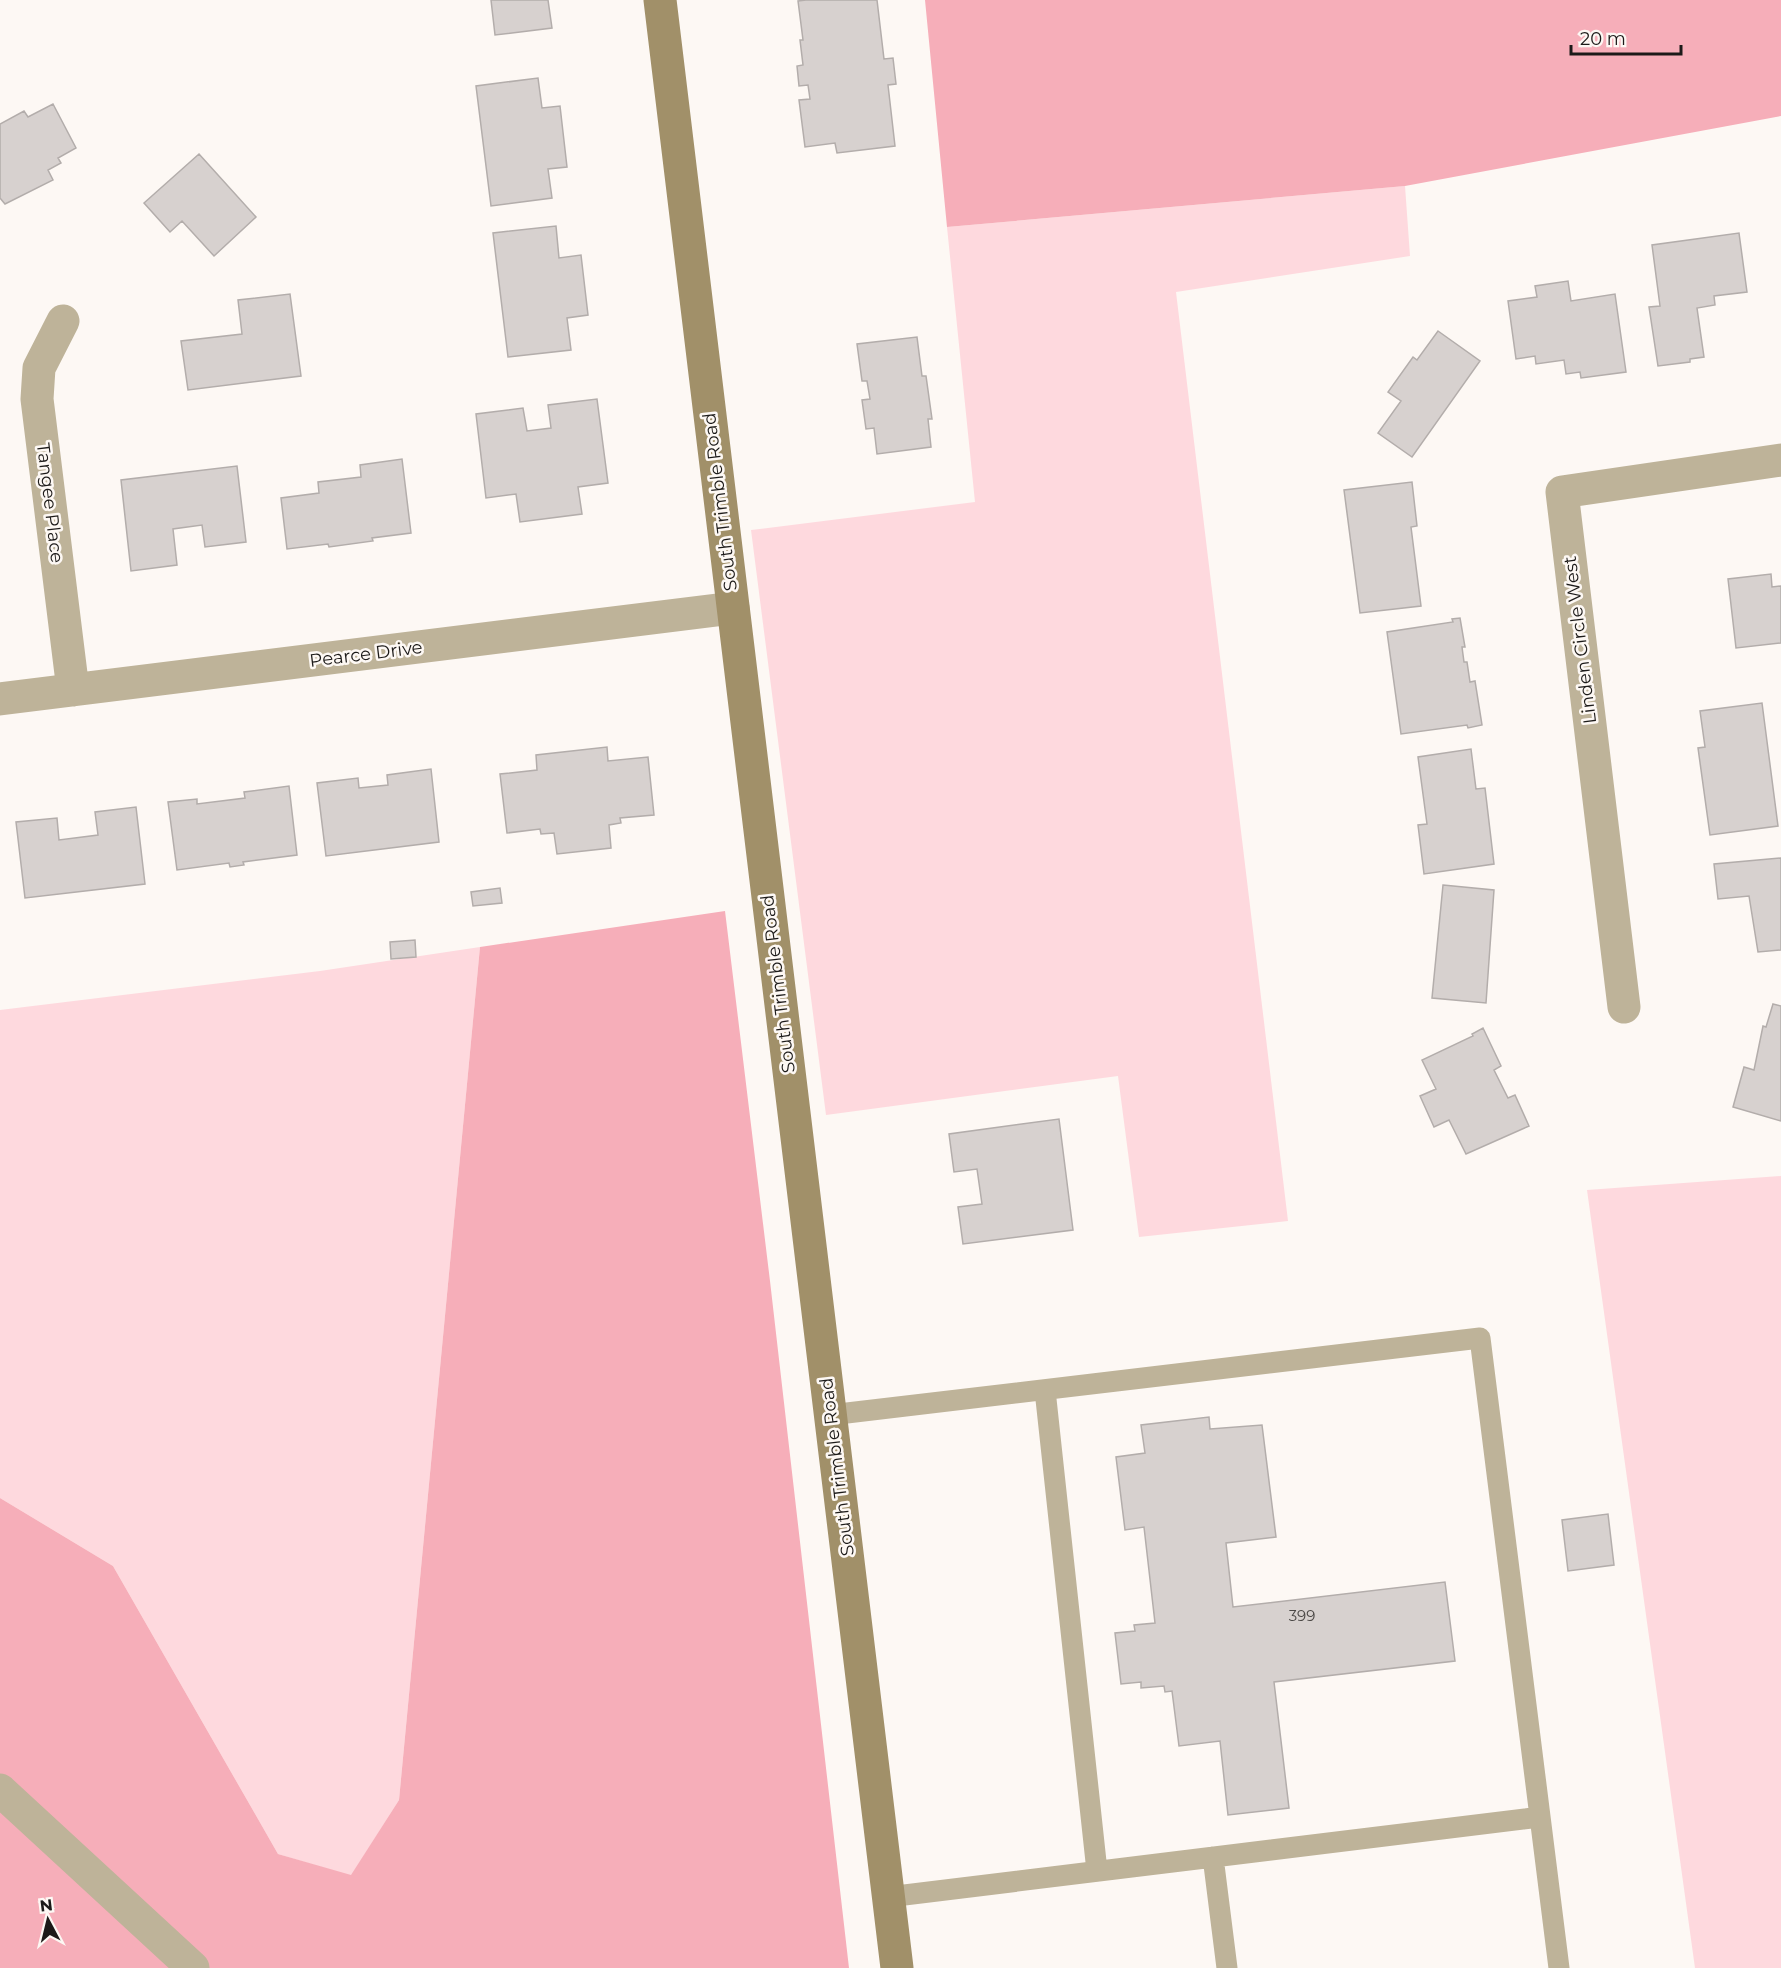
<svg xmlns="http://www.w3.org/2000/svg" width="1781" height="1968" font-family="Montserrat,sans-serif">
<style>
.green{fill:#fed9de}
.forest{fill:#f6aeb9}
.building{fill:#d7d1cf;stroke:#b3adab;stroke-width:1.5}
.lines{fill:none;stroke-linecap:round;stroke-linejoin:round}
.lane{stroke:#beb399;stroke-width:21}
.street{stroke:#beb399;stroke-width:33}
.secondary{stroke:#a19069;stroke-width:33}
.labels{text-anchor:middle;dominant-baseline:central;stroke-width:5;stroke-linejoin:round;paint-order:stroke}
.number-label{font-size:15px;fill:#4b4846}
.street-label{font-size:18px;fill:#1c1a19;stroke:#fdf8f4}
</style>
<rect width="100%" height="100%" fill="#fdf8f4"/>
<path class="green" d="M1405,186L1410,256L1176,292L1288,1221L1139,1237L1118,1076L826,1115L751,530L975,502L947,227Z
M480,947L399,1800L351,1876L278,1854L113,1566L0,1498V1010L320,971Z
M1781,1176V1968H1695L1587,1190Z"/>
<path class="forest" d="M925,0H1781V116L1405,186L947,227Z
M725,911L770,1281L849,1968H0V1498L113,1566L278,1854L351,1875L399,1800L480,947Z"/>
<path class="building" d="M491,0H548L552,28L495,35Z
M806,0H877L884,59L893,58L896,84L888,85L895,146L837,153L835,143L805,147L799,100L810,99L808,85L799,86L797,66L803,65L800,40H803L798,1Z
M538,78L542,108L560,106L567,167L548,169L552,198L491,206L476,86Z
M53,104L76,148L58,158L61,163L48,170L53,180L5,204L0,198V124L24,111L28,117Z
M199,154L256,217L214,256L182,221L170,232L144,203Z
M556,226L559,258L581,255L588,315L567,318L571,350L508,357L493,233Z
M1739,233L1747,292L1714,296L1715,305L1697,308L1704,357L1690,359V362L1658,366L1649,307L1660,306L1652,245Z
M1568,281L1571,301L1615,294L1626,372L1581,378L1580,372L1566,374L1564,360L1536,364L1535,356L1516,359L1508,301L1537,297L1535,286Z
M290,294L301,376L188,390L181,341L242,334L238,300Z
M1438,331L1480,361L1412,457L1378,433L1401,401L1388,392L1413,357L1417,360Z
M917,337L922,376H926L932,419H928L931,447L877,454L874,428L866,429L862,400L870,399L867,381H862L857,344Z
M597,399L608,483L578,487L582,514L520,522L516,494L486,498L476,414L523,408L527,431L551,428L548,405Z
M402,459L411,533L372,538L373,541L329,547L328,544L287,549L281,498L319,493L318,482L361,477L360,465Z
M237,466L246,542L205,547L202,525L173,529L177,565L131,571L121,480Z
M1412,482L1417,526L1411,527L1421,606L1360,613L1344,490Z
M1771,574L1772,587L1781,586V643L1736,648L1728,579Z
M1460,618L1465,647H1462L1464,662H1467L1470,682L1475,681L1482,725L1468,728L1467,725L1401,734L1387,632L1453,622L1452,619Z
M1762,703L1778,826L1710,835L1698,748L1705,747L1700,711Z
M607,747L608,761L648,757L654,815L620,818L621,823L609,825L611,848L557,854L554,833L541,834L540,829L507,833L500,774L537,770L536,755Z
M1471,749L1476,789L1485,788L1494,864L1424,874L1418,825L1427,824L1418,757Z
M431,769L439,842L326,856L317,783L358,778L359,788L388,785L387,775Z
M289,786L297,855L243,862L244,865L230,867L229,863L177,870L168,802L197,799V804L245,798L244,792Z
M136,807L145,884L25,898L16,822L57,818L59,840L98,835L95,812Z
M1781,858V950L1758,952L1749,896L1718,899L1714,864Z
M1443,885L1494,890L1486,1003L1432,998Z
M500,888L502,903L473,906L471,892Z
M415,940L416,957L391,959L390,942Z
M1773,1004L1781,1006V1121L1733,1107L1744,1067L1754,1070L1763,1026L1766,1027Z
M1483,1028L1501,1066L1494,1070L1508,1098L1515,1095L1529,1126L1466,1154L1449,1120L1434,1127L1420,1096L1436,1089L1422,1060L1473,1036L1472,1034Z
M1059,1119L1073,1230L963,1244L958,1207L982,1204L977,1169L954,1172L949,1134Z
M1209,1417L1210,1429L1262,1425L1276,1537L1226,1543L1233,1607L1445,1582L1455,1661L1274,1682L1289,1808L1228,1815L1220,1741L1179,1746L1172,1691L1165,1692L1164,1686L1141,1688V1682L1121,1684L1115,1633L1135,1631L1134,1625L1155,1623L1144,1527L1125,1530L1116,1457L1145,1453L1141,1425Z
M1608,1514L1614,1565L1568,1571L1562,1520Z"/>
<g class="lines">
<path class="lane" d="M1045,1390L1097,1871
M830,1415L1480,1338L1559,1968
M1213,1857L1227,1968
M888,1897L1540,1817"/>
<path class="street" d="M63,321L39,368L37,399L73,690
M0,699L733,608
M1624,1007L1562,492L1781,460
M0,1790L193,1968"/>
<path class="secondary" d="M660,0L897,1968"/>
</g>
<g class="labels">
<g class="number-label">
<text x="1302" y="1615">399</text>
</g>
<g class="street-label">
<text transform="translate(720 502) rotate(-97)">South Trimble Road</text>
<text transform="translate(50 503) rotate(83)">Tangee Place</text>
<text transform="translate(1580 640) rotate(-97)">Linden Circle West</text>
<text transform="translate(366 654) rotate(-7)">Pearce Drive</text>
<text transform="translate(778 984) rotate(-97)">South Trimble Road</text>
<text transform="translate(837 1467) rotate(-97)">South Trimble Road</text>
</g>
</g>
<g transform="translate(48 1920) rotate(353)" stroke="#fdf8f4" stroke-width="4.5" paint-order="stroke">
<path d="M0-4.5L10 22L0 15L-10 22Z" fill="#1c1a19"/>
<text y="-9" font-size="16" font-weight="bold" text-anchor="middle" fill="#1c1a19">N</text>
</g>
<path d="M1571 45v9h110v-9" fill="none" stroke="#1c1a19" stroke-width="3"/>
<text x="1580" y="45" font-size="18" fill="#1c1a19" stroke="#fdf8f4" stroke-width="4.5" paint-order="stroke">20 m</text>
</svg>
